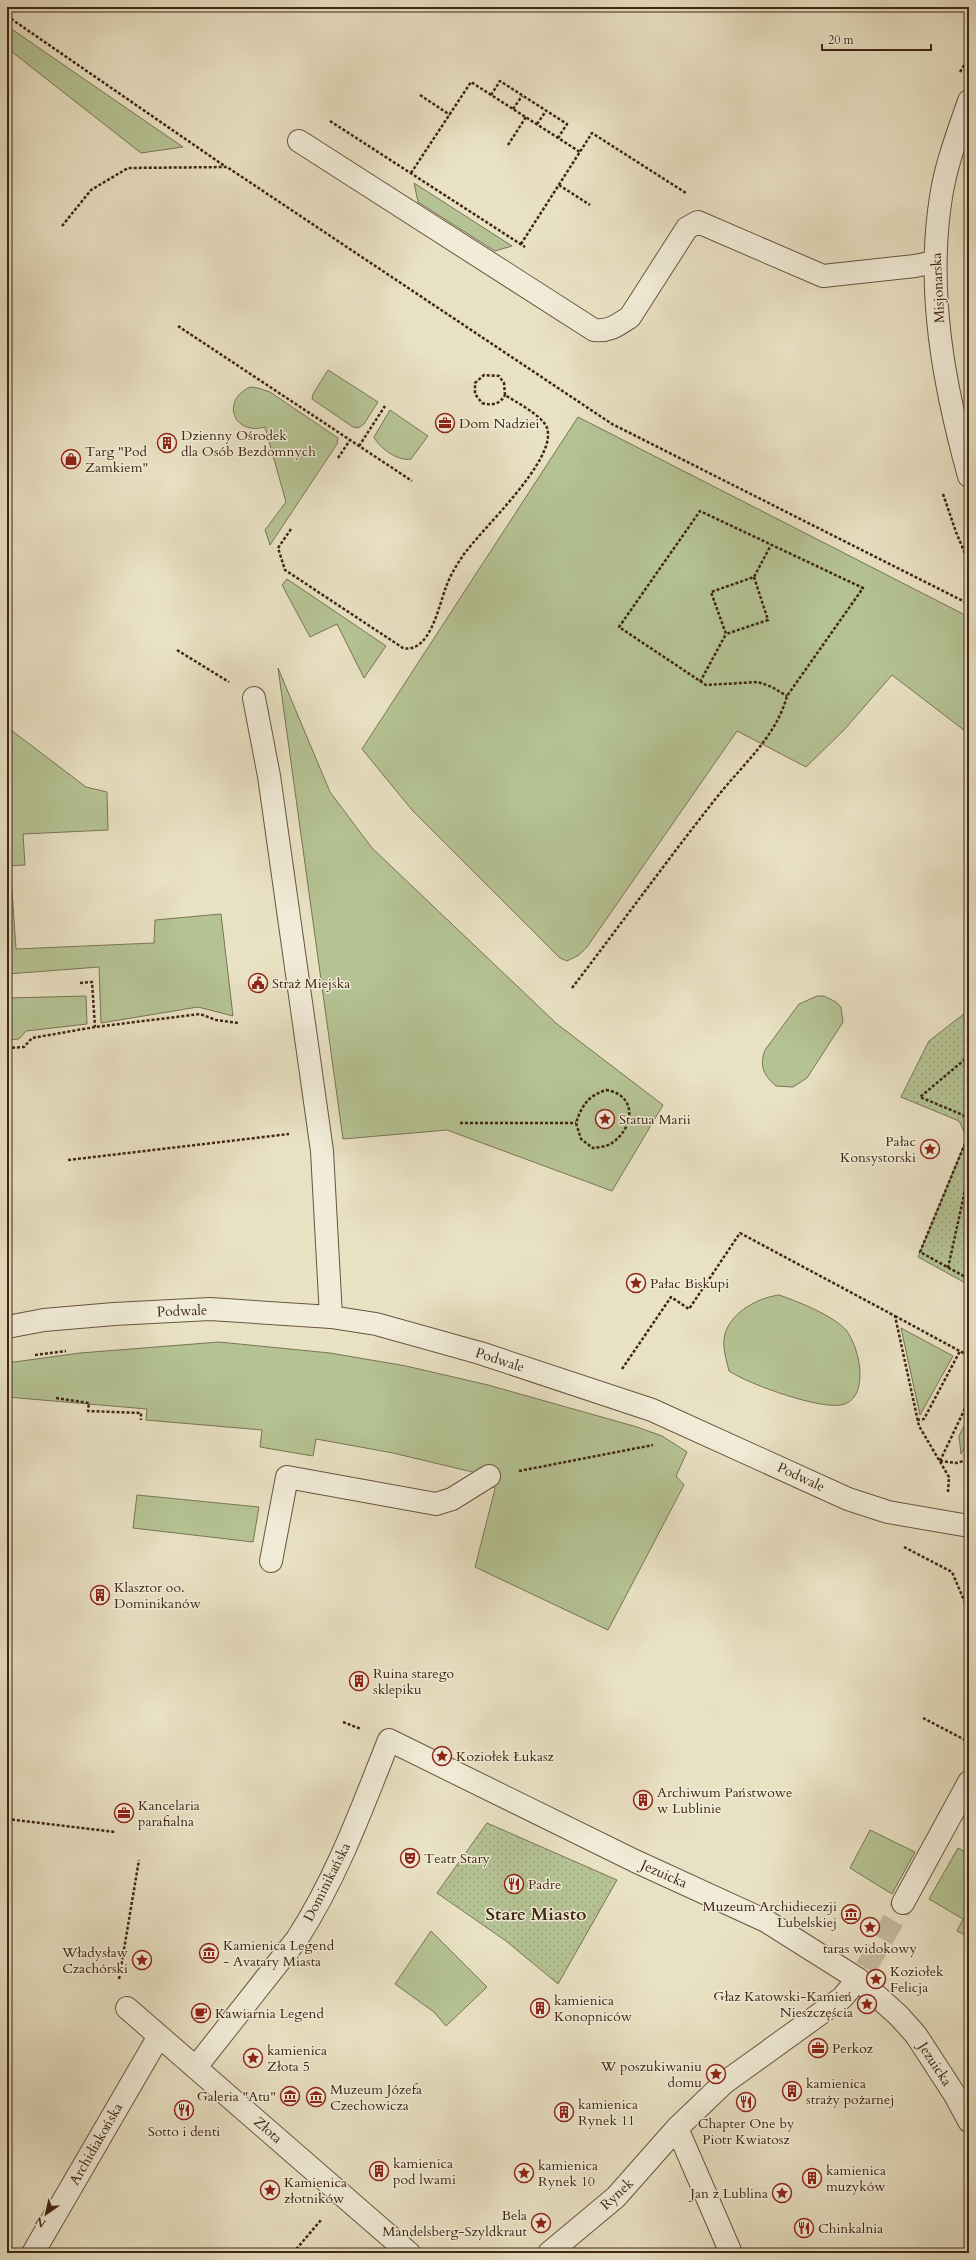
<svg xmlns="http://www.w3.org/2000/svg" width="976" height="2260" font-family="Cardo,serif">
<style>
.grass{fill:#b5c394;stroke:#7a7454}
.park{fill:url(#park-dots);stroke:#7a7454}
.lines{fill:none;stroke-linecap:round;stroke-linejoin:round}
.minor-tunnel{stroke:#c7bca0;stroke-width:22;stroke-dasharray:22 11;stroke-linecap:butt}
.minor-casing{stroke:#6a5540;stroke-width:24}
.path{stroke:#402614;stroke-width:2.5;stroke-dasharray:3 2;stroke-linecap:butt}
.minor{stroke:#f1ecd8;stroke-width:22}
.labels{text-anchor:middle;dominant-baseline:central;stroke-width:3;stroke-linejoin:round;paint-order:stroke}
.street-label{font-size:14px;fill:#402614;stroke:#f1ecd8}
.poi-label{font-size:14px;fill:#402614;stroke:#f1ecd8;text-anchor:start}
.district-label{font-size:18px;font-weight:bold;fill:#402614;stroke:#f1ecd8}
</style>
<defs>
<pattern id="park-dots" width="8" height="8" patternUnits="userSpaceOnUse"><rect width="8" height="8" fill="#b5c394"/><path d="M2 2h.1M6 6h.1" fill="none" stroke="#9da77f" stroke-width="1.8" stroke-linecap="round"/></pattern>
</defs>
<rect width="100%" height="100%" fill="#e9e1c3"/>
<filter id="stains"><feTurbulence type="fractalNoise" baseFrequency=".005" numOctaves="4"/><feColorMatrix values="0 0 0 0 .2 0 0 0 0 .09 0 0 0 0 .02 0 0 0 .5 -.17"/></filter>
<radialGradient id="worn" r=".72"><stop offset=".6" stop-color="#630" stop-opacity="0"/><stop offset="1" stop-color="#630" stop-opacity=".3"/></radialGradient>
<path class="grass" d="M7,26L183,147L141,153L7,48Z
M414,183L512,246L495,251L418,202Z
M328,370L378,402L364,424L358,428L353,427L312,399L313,394Z
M250,387L258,388L270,392L338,438L337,444L270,545L265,530L286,502L265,427C234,436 220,401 250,387Z
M390,410L428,436L411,459C399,462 379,448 374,437Z
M578,417L969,617V734L892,675L844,730L806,767L737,731L587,947L579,955L567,961L560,958L412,810L362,749Z
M287,579L386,646L364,678L337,624L310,637L282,585Z
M278,668L330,792L372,848L557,1024L663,1105L612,1191L447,1130L343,1139Z
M7,727L86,787L107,792L108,830L23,834L25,865L7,866Z
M7,876H11L16,949L154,943L155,920L221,914L233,1016L198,1007L101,1023L99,967L7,974Z
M86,996L87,1024L26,1031L19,1039L7,1040V998Z
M817,996H824L836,1002L841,1007L843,1022L807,1078L793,1087L776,1086C764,1076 759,1066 765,1050L799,1004Z
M779,1295C797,1301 834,1316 846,1330C859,1346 870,1394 845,1404C825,1412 748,1384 729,1371C727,1362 723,1350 724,1340C726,1315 756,1298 779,1295Z
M901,1328L953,1356L920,1415Z
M219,1342L330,1353L406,1366L488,1385L637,1427L662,1436L687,1452L676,1476L684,1485L608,1630L475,1567L495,1489L489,1476L393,1453L316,1439L313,1456L260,1447L262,1430L146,1420L147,1409L7,1397V1363L80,1353Z
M969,1416V1439L961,1454L959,1436Z
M137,1495L259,1507L253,1542L133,1528Z
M870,1830L915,1852L892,1894L850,1868Z
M958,1848L969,1854V1937L957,1931L963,1919L929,1899Z
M431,1931L487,1987L446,2026L434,2012L395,1984Z"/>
<path class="park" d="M969,1010V1285L918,1257L967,1138L959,1121L901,1097L929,1041Z
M487,1823L617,1880L558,1984L506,1941L437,1893Z"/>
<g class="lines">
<path class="minor-tunnel" d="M866,1968L903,1903"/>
<g class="minor-casing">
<path id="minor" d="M969,101C958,133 946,164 941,197C926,291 944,386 969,476
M299,141L594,330C609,332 618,325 630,317L687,228L698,222L823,276L915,266L934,262
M254,698L269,776L322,1151L331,1317
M7,1327L44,1320L114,1314L210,1309L331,1317L376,1324L480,1353L652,1410L848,1499L888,1512L969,1526
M271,1561L287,1477L436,1504L452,1499L489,1476
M903,1903L969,1782
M127,2008L409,2253
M196,2067L297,1939C337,1877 362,1808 389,1740L635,1861L766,1921L858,1979L899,2016L916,2035L955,2095L969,2121
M677,2128L731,2253
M33,2253L159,2036
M549,2253L616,2197L677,2128L724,2083L842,1998L858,1979"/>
</g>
<path class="path" d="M7,16L226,167
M960,72L969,57
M420,95L450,115
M491,95L500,81L567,124L558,138
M513,109L522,96
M330,121L525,247
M537,124L546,111
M508,145L526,117
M411,173L471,82L580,152
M559,185L590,205
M62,226L91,190L128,168L227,167L612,424L969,604
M521,244L592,133L686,193
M178,326L412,481
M359,446L385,406
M338,458L350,440
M943,494L956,532L969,563
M291,529L278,548L285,570L403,648C430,654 439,605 446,587C450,576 456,566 462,557C479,531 558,460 547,428C543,416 516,402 505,395L504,383L499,376L484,375L475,383V394L482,403C493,406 500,404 505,395
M754,577L768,620L726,634L711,592L754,577L771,545
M177,650L229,682
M700,682L726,634
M80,983L92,982L95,1027
M572,988C621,924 668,859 717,797C743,764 776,737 787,696L863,588L700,511L619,627L706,685L758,682L772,687L787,696
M7,1048L24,1047L32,1038L95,1027L200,1014L216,1020L238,1023
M969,1056L920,1097L963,1115L969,1127
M606,1090C638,1095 634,1128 612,1143C607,1147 599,1147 593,1148L581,1139L576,1123C582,1105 588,1096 606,1090Z
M460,1123H576
M969,1134L920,1252L969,1279
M68,1160L289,1134
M948,1268L969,1172
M895,1316L967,1355L969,1350
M35,1355L66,1351
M622,1369L671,1297L689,1309L740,1233L895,1316L919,1426L949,1477L948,1492
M56,1398L89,1403L88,1411L141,1413V1420
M917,1420L924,1419L960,1351
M940,1461L969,1400
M940,1461L957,1463L969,1459
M519,1471L653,1445
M904,1547L952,1572L969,1612
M923,1718L969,1742
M343,1722L361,1729
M7,1819L115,1832
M119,1979L139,1860
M293,2253L321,2220"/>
<use href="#minor" class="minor"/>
</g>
<defs>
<g id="office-ring" transform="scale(1)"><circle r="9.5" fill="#f1ecd8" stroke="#8f2418" stroke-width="1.5"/><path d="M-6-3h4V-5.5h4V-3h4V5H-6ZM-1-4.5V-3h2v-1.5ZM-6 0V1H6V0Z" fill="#8f2418"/></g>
<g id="building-ring" transform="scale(1)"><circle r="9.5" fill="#f1ecd8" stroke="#8f2418" stroke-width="1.5"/><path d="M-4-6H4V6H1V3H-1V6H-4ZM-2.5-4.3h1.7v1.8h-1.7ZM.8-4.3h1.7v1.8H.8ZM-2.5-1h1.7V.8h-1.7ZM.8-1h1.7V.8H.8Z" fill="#8f2418"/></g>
<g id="shop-ring" transform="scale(1)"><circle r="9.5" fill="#f1ecd8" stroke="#8f2418" stroke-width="1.5"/><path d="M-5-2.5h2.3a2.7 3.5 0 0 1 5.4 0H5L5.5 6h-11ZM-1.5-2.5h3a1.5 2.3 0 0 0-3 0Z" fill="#8f2418"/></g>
<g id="civic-ring" transform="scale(1)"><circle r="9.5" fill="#f1ecd8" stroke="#8f2418" stroke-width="1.5"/><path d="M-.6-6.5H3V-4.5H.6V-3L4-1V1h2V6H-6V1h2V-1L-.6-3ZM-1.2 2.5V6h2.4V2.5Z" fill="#8f2418"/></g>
<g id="sight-ring" transform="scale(1)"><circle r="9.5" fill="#f1ecd8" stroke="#8f2418" stroke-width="1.5"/><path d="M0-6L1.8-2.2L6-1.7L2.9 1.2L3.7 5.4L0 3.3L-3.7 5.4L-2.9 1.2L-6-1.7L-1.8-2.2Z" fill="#8f2418"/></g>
<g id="theatre-ring" transform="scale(1)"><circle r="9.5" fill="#f1ecd8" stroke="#8f2418" stroke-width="1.5"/><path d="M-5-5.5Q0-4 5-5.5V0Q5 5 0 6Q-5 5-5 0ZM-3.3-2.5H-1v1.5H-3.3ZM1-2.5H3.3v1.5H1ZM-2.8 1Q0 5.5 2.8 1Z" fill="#8f2418"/></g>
<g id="restaurant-ring" transform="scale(1)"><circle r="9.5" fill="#f1ecd8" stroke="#8f2418" stroke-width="1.5"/><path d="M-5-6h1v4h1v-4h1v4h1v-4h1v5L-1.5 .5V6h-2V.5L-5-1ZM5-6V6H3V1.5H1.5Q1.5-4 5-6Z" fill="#8f2418"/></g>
<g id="museum-ring" transform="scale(1)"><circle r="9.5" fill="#f1ecd8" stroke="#8f2418" stroke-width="1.5"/><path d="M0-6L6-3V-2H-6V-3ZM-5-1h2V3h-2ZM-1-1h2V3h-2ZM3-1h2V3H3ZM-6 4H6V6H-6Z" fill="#8f2418"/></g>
<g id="cafe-ring" transform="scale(1)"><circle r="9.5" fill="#f1ecd8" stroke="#8f2418" stroke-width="1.5"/><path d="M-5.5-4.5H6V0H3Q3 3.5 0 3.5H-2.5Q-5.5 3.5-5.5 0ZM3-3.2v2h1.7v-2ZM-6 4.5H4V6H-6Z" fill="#8f2418"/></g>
</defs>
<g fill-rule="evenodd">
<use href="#office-ring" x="445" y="423"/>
<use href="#building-ring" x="167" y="443"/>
<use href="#shop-ring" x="71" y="459"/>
<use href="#civic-ring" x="258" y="983"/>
<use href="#sight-ring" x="605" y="1119"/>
<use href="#sight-ring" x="930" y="1149"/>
<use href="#sight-ring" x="636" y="1283"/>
<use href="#building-ring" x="100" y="1595"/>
<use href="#building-ring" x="359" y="1681"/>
<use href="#sight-ring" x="442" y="1756"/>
<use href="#building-ring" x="643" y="1800"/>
<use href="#office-ring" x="124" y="1813"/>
<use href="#theatre-ring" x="410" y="1858"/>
<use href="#restaurant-ring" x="514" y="1884"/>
<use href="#museum-ring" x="851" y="1914"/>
<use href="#sight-ring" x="870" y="1927"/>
<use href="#museum-ring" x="209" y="1953"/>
<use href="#sight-ring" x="142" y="1960"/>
<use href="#sight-ring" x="876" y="1979"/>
<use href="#sight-ring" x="867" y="2004"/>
<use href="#building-ring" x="540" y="2008"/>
<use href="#cafe-ring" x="201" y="2013"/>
<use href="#office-ring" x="818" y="2048"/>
<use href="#sight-ring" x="253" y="2058"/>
<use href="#sight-ring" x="716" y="2074"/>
<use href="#building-ring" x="792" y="2091"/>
<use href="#museum-ring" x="290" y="2096"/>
<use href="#museum-ring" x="316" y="2097"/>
<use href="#restaurant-ring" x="746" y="2102"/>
<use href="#restaurant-ring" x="184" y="2110"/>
<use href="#building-ring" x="564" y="2112"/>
<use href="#building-ring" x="379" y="2171"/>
<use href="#sight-ring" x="524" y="2173"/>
<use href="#building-ring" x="812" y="2178"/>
<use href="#sight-ring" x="270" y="2190"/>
<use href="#sight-ring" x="782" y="2193"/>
<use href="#sight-ring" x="541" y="2223"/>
<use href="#restaurant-ring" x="804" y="2228"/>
</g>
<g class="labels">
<g class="street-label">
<text transform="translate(938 288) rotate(-93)">Misjonarska</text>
<text transform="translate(182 1311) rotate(-2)">Podwale</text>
<text transform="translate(500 1360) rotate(18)">Podwale</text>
<text transform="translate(801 1477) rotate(25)">Podwale</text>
<text transform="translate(664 1874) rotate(24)">Jezuicka</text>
<text transform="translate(327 1882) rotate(-63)">Dominikańska</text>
<text transform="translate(935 2064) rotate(57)">Jezuicka</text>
<text transform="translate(268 2130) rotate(41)">Złota</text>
<text transform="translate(96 2144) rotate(-60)">Archidiakońska</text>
<text transform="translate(617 2194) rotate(-43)">Rynek</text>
</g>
<g class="poi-label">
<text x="459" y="423">Dom Nadziei</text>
<text x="181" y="435">Dzienny Ośrodek<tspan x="181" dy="16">dla Osób Bezdomnych</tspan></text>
<text x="85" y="451">Targ "Pod<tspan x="85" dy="16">Zamkiem"</tspan></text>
<text x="272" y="983">Straż Miejska</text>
<text x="619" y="1119">Statua Marii</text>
<text x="916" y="1141" text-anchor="end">Pałac<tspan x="916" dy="16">Konsystorski</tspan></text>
<text x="650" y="1283">Pałac Biskupi</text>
<text x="114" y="1587">Klasztor oo.<tspan x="114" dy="16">Dominikanów</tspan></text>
<text x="373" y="1673">Ruina starego<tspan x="373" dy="16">sklepiku</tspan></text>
<text x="456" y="1756">Koziołek Łukasz</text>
<text x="657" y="1792">Archiwum Państwowe<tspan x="657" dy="16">w Lublinie</tspan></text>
<text x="138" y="1805">Kancelaria<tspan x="138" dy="16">parafialna</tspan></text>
<text x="424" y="1858">Teatr Stary</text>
<text x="528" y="1884">Padre</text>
<text x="837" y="1906" text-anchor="end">Muzeum Archidiecezji<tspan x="837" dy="16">Lubelskiej</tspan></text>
<text x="223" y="1945">Kamienica Legend<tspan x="223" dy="16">- Avatary Miasta</tspan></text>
<text x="870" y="1948" text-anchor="middle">taras widokowy</text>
<text x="128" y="1952" text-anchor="end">Władysław<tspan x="128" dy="16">Czachórski</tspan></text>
<text x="890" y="1971">Koziołek<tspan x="890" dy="16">Felicja</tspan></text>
<text x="853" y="1996" text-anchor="end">Głaz Katowski-Kamień<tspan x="853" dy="16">Nieszczęścia</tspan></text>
<text x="554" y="2000">kamienica<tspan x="554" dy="16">Konopniców</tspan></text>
<text x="215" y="2013">Kawiarnia Legend</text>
<text x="832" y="2048">Perkoz</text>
<text x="267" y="2050">kamienica<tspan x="267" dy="16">Złota 5</tspan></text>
<text x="702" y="2066" text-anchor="end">W poszukiwaniu<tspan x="702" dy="16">domu</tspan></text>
<text x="806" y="2083">kamienica<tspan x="806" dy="16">straży pożarnej</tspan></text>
<text x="330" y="2089">Muzeum Józefa<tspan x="330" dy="16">Czechowicza</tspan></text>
<text x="276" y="2096" text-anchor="end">Galeria "Atu"</text>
<text x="578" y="2104">kamienica<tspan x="578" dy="16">Rynek 11</tspan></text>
<text x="746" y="2123" text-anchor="middle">Chapter One by<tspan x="746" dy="16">Piotr Kwiatosz</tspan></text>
<text x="184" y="2131" text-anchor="middle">Sotto i denti</text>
<text x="393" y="2163">kamienica<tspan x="393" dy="16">pod lwami</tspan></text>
<text x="538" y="2165">kamienica<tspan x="538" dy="16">Rynek 10</tspan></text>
<text x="826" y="2170">kamienica<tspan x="826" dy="16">muzyków</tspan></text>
<text x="284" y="2182">Kamienica<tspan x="284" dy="16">złotników</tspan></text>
<text x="768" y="2193" text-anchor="end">Jan z Lublina</text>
<text x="527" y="2215" text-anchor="end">Bela<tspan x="527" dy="16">Mandelsberg-Szyldkraut</tspan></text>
<text x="818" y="2228">Chinkalnia</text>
</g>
<g class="district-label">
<text x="536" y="1914">Stare Miasto</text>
</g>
</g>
<rect width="976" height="2260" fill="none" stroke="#e9e1c3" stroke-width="24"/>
<rect x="8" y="8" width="960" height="2244" fill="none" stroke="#402614" stroke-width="2"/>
<rect x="12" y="12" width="952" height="2236" fill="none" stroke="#402614"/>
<g transform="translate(46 2214) rotate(214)" stroke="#f1ecd8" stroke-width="3" paint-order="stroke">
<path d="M0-3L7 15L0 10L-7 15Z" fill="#402614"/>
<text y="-6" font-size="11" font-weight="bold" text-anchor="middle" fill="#402614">N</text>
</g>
<path d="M822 44v6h109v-6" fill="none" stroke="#402614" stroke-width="2"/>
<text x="828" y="44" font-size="12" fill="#402614" stroke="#f1ecd8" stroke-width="3" paint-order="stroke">20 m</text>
<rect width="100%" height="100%" filter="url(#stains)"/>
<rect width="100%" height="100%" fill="url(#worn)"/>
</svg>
